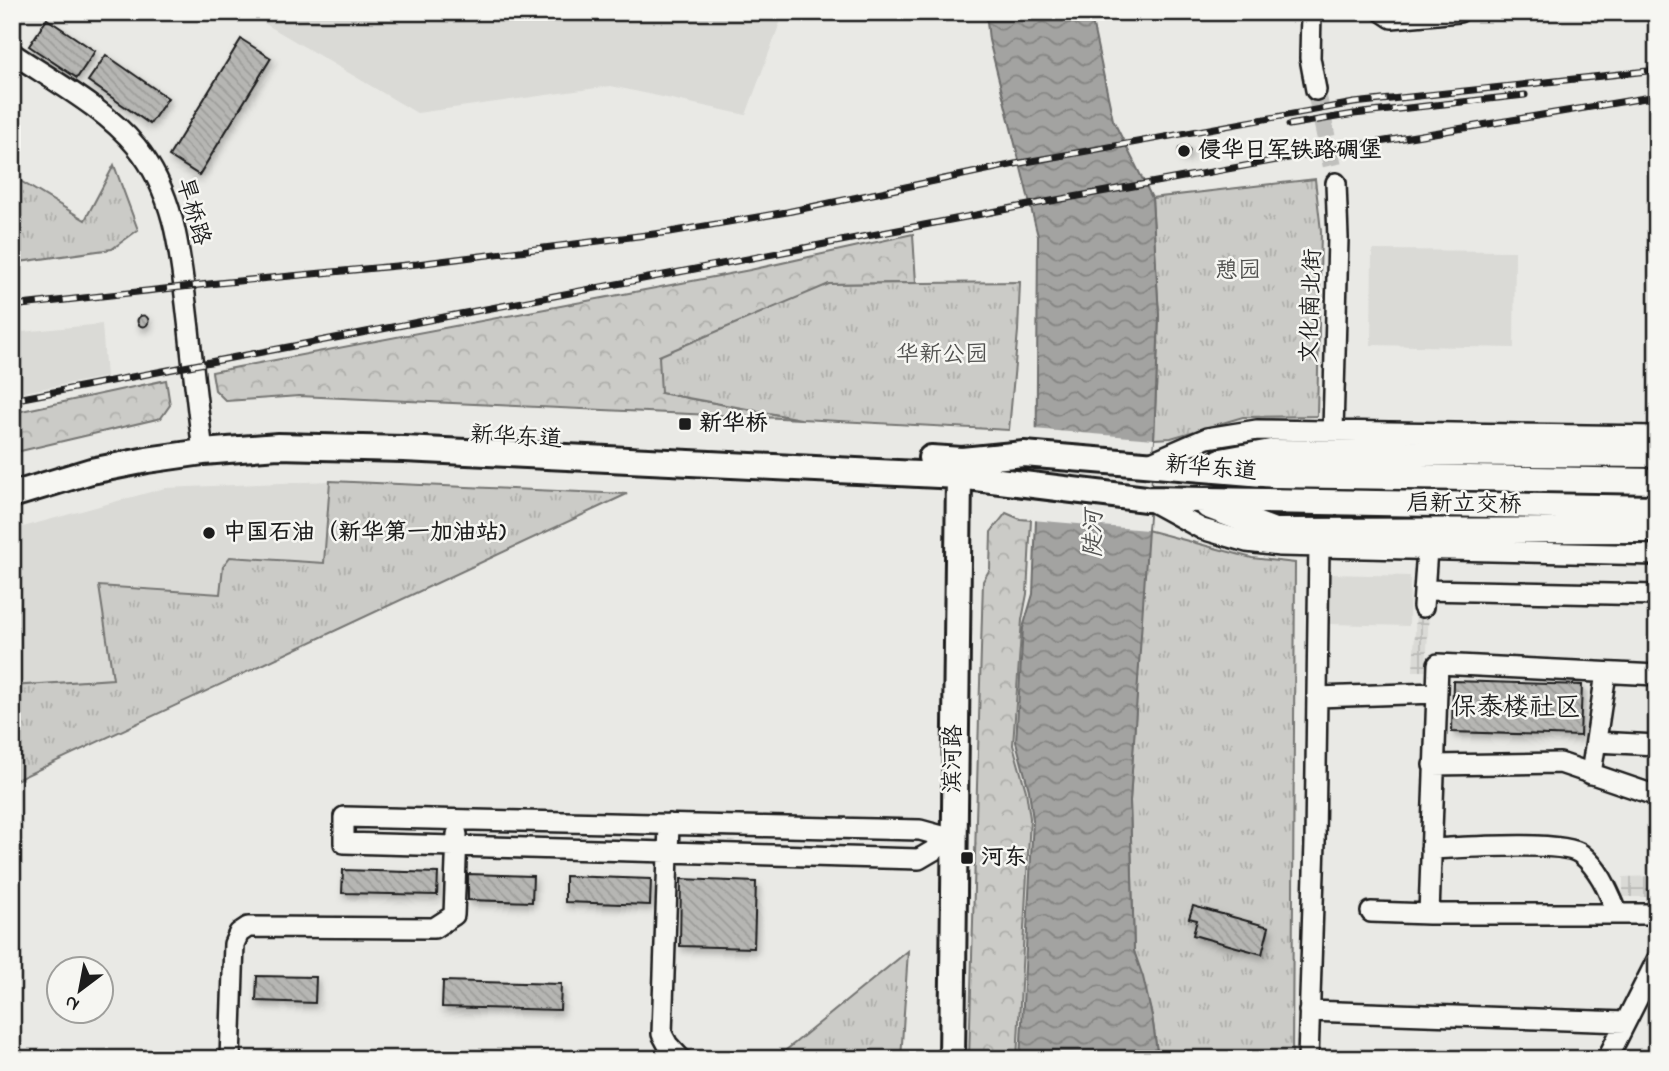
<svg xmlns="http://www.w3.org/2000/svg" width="1669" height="1071" font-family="'Indie Flower','LXGW WenKai TC',sans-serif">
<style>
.built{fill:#dadad6}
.industrial{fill:url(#industrial-grid)}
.forest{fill:url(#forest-crowns);stroke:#747472;stroke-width:2}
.park{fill:url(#park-tufts);stroke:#747472;stroke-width:2}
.water{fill:url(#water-waves);stroke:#6d6d6c;stroke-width:2}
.pier{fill:#e9e9e5}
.building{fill:url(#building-back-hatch);stroke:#1c1c1c;stroke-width:2;filter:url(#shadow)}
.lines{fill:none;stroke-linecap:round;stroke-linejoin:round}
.minor-tunnel{stroke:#c0c0bd;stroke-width:19;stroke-dasharray:19 10;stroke-linecap:butt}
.minor-casing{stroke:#1c1c1c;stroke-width:24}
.major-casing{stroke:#1c1c1c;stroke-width:30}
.minor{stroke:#f6f6f2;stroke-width:19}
.major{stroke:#f6f6f2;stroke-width:24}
.rail-casing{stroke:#1c1c1c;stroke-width:7}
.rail{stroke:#f6f6f2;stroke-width:4.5;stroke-dasharray:13;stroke-linecap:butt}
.poi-dot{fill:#1c1c1c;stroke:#f6f6f2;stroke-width:2.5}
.labels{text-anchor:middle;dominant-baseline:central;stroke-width:5;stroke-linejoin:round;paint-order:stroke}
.poi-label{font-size:23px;font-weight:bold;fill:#1c1c1c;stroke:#f6f6f2;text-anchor:start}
.street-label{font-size:23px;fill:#1c1c1c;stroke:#f6f6f2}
.park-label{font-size:23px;fill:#51514f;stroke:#f6f6f2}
.water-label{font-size:24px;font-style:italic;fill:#525251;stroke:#f6f6f2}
.quarter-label{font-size:26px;fill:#1c1c1c;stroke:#f6f6f2}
</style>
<defs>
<pattern id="industrial-grid" width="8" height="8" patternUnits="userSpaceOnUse" patternTransform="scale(1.75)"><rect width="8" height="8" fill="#dadad6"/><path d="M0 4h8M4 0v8" fill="none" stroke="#babab7"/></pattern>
<pattern id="forest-crowns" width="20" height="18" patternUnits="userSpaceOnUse" patternTransform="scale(1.75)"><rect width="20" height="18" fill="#cbcbc7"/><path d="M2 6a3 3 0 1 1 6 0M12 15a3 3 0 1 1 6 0" fill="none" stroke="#aeaeaa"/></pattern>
<pattern id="park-tufts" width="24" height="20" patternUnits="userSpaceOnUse" patternTransform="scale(1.75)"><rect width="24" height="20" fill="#cbcbc7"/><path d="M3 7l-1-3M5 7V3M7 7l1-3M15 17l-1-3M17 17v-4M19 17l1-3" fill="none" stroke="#aeaeaa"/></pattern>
<pattern id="water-waves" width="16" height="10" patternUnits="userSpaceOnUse" patternTransform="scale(1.75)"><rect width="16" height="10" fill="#a3a3a1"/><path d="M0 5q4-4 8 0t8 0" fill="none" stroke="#848482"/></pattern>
<pattern id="building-back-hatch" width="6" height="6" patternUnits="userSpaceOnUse" patternTransform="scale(1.75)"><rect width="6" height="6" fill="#b6b6b3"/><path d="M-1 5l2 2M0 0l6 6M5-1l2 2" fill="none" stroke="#9c9c99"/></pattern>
<filter id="shadow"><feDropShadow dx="2.5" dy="4.5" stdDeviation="3.5" flood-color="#0004"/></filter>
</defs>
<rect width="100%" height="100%" fill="#e9e9e5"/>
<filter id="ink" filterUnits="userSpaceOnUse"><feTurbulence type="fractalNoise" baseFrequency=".0143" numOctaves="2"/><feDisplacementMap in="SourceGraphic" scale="14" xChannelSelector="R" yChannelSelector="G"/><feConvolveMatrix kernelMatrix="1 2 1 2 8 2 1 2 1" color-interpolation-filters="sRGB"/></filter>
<g filter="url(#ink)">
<path class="built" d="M245,12H784L746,115L611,86L417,113Z
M1372,250L1515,251L1514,348L1371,345Z
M102,324L106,377L12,394V333Z
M330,481L324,564L230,557L223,566L220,594L100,586L113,680L12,686V530L165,488Z
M1330,574L1410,576L1409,626L1329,624Z"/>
<path class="industrial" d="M1416,610H1429L1426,671H1413Z
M1657,876V897H1623V877Z"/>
<path class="forest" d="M913,234L916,283L829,284L661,393L801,419L299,396L226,401L215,390L212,372L750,270Z
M166,380L170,405L161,418L12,453V413Z
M1006,513L1020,519L1031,520L1027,594L1022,620L1013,745L1026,791L1030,818L1017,1059H969L983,581L990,569L991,532Z"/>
<path class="park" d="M114,165L138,230L112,249L12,263V176L85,220Z
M1315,179L1321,231L1317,416L1243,417L1171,438L1154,439L1159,316L1152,198Z
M1020,282L1018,331L1009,430L801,419L661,393L659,356L829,284Z
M330,481L627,494L12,782V686L113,679L99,586L220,594L223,566L230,557L324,563Z
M1147,530L1252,558L1295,563L1292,1059H1158L1152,1016L1134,951L1130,801Z
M908,951L901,1059H774H775Z"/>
<path class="water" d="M986,12H1090L1113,120L1152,198L1159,316L1154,439L1130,801L1134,951L1143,977L1152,1016L1158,1059H1020L1033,820L1029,790L1016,742L1023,628L1033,594L1036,520L1038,236L989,40Z"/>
<path class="pier" d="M1033,429L1154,439L1147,530L1032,520Z"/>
<path class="building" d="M47,19L95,51L77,78L29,46Z
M241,39L271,58L199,175L169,156Z
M106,55L168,98L150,124L88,81Z
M1178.5 151a5.5 5.5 0 1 1 11 0a5.5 5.5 0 1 1-11 0Z
M137.5 321a5.5 5.5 0 1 1 11 0a5.5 5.5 0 1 1-11 0Z
M1453,681L1582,685L1580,736L1452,732Z
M343,870L438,873L437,895L342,893Z
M468,874L533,876L532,902L468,900Z
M565,876L651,879L650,905L565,902Z
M681,879L756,882L754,948L680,946Z
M1193,906L1269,927L1262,954L1193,935L1197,920L1189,918Z
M257,976L316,977L315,1003L256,1001Z
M443,981L561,984L560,1010L442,1007Z"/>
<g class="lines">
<path class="minor-tunnel" d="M1316,90L1336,183"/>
<g class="minor-casing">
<path id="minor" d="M1311,12L1310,58L1316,90
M1383,12L1392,18L1459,12
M12,53C52,80 106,109 136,146C179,198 181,266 189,329C193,370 198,411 203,452
M1333,431L1338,238L1336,183
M1149,463L1207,438L1257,430L1657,436
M1147,499L1202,529L1247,542L1280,546L1657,555
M1424,590L1657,595
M1423,607L1427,549
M1657,675L1438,664L1429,914H1657
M1317,697L1436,693
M1596,742L1657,745
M1433,765L1560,763L1657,796
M1591,774L1606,673
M344,817L920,830L953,839L919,859L344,843Z
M669,824L662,1034L668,1045L681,1059
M1431,849C1458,848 1564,840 1581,854C1600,869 1609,893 1618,914
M1371,912L1429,914
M1309,1011L1625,1022
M230,1059L234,944L239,933L248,927L434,928L454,915L457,834
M1308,1059L1315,842L1319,546
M1607,1059L1657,960"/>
</g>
<g class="major-casing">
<path id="major" d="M931,458L962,460L1024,454L1275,475L1657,481
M1221,461L1271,452L1657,455
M12,495L91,471L147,460L203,452L278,446L404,449L959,476L1146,499L1657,508
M1208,506L1274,531L1657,530
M952,1059L959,476L961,460"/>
</g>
<use href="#minor" class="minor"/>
<use href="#major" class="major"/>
<g class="rail-casing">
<path id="rail" d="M1289,125L1354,114L1525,95
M12,306L218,283L417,264L670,232L787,212L1015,164L1354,103L1657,70
M12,400L1018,207L1349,147L1657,96"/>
</g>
<use href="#rail" class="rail"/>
</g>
</g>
<g class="poi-dot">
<circle cx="1184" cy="151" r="7"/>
<rect x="678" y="417" width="14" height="14" rx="3.5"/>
<circle cx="209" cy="533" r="7"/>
<rect x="960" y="851" width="14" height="14" rx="3.5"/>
</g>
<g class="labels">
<g class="poi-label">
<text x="1198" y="151">侵华日军铁路碉堡</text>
<text x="699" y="424">新华桥</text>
<text x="223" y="533">中国石油（新华第一加油站)</text>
<text x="981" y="858">河东</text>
</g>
<g class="street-label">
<text transform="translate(192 212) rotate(74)">旱桥路</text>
<text transform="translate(1312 306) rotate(-88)">文化南北街</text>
<text transform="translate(516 438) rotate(3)">新华东道</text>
<text transform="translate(1211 469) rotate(5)">新华东道</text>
<text transform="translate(1464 505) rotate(1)">启新立交桥</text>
<text transform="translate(954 759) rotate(-89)">滨河路</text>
</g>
<g class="park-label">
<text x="1238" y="271">憩园</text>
<text x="942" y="355">华新公园</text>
</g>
<g class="water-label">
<text transform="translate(1095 534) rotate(-89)">陡河</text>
</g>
<g class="quarter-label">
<text x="1516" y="709">保泰楼社区</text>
</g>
</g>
<rect width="1669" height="1071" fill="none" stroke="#f6f6f2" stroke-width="42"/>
<rect x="21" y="21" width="1627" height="1029" fill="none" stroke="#1c1c1c" stroke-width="2.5" filter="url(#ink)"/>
<g transform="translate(80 990) rotate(212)"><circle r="33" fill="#f6f6f2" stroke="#9f9f9c" stroke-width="2"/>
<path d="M0-5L12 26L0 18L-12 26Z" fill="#1c1c1c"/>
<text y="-10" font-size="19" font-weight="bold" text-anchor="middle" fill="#1c1c1c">N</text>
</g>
</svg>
